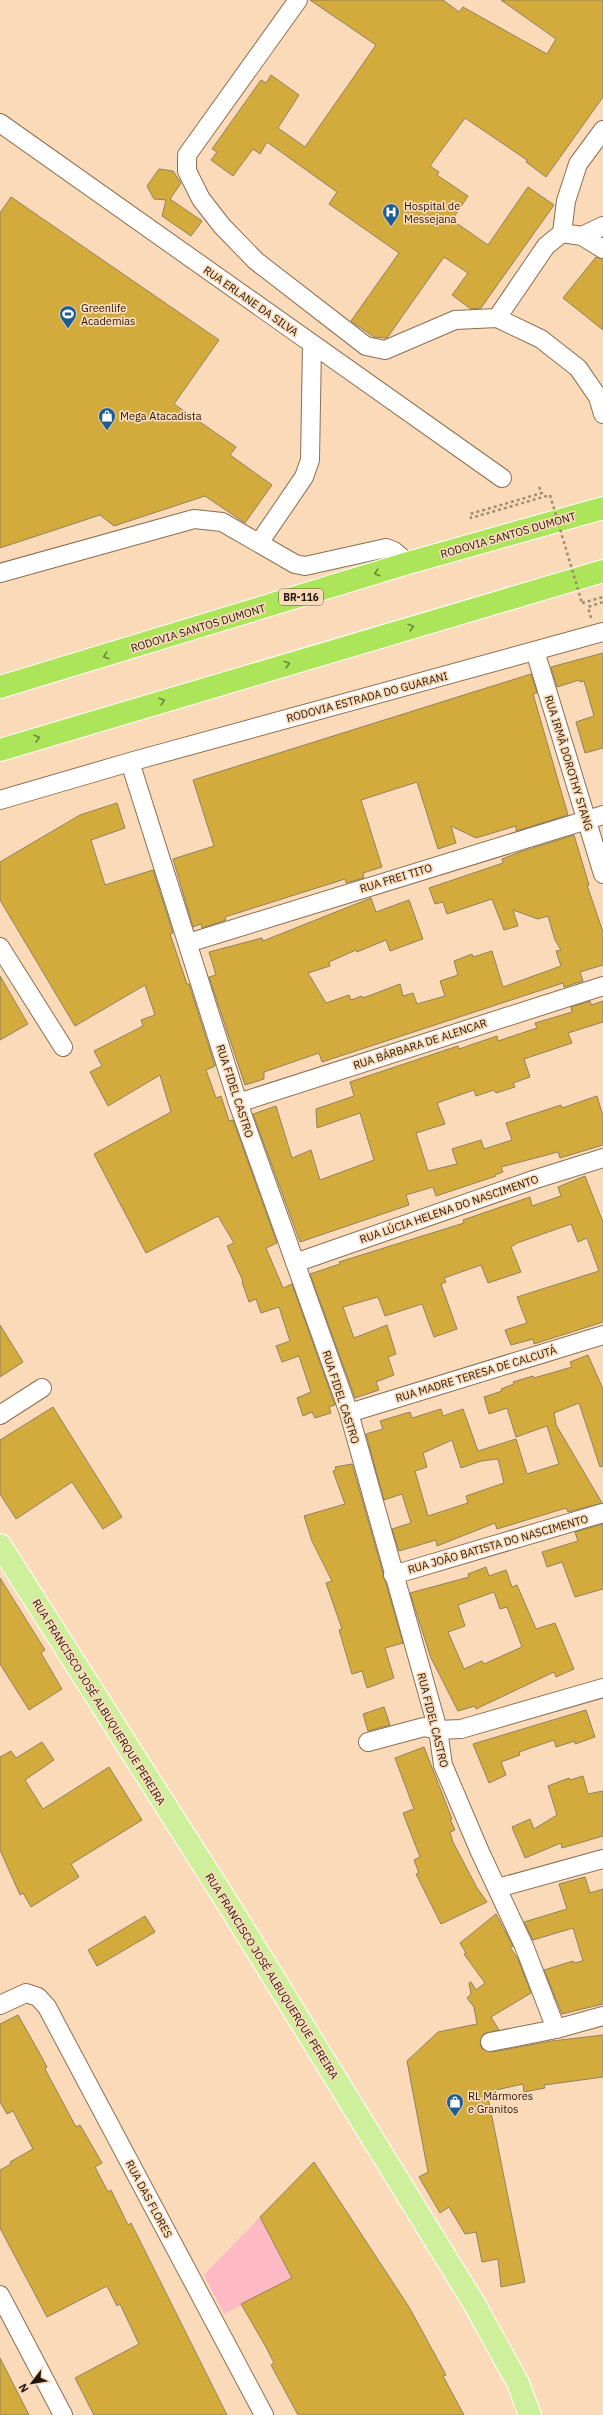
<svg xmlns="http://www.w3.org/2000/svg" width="603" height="2415" font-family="'IBM Plex Sans',sans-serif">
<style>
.grass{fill:#fdb9c4}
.building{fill:#d3ab3d;stroke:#91825c;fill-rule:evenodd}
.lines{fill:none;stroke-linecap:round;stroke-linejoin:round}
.minor-casing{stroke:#8b6f51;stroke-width:20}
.major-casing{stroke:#fff;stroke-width:24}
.highway-casing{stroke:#fff;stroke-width:24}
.path{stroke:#a38c73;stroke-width:2.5;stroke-dasharray:3 3;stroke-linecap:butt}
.minor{stroke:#fff;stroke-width:18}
.major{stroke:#ceef9c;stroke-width:22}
.highway{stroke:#ade55a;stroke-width:22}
.path-bridge{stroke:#a38c73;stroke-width:2.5;stroke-dasharray:3 3;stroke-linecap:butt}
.oneway{stroke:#6f8937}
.labels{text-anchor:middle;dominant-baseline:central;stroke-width:3.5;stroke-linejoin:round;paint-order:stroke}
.shield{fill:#fadab9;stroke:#645240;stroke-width:1}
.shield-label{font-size:10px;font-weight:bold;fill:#24180c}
.poi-label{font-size:11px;fill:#24180c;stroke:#fadab9;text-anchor:start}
.street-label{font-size:11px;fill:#24180c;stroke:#fadab9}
</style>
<rect width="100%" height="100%" fill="#fadab9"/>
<path class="grass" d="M260,2217L292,2278L224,2314L204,2275Z"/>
<path class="building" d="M310,0H443L459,12L463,7L547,54L556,39L501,0H603V97L546,177L526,162L527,160L465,118L430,166L439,172L437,175L468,196L452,220L488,245L528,187L554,205L481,308L471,309L452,295L468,273L444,257L387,338L374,337L351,321L399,253L329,204L337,192L267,142L260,154L253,149L233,176L211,160L217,152L212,149L261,80L266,83L271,75L299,95L278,128L305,147L376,45Z
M159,169L173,171L181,183L170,199L202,221L191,236L162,216L166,200L154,199L147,186Z
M11,197L219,340L174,404L236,447L230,455L272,485L245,523L205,496L114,526L100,515L0,548V213Z
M596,257L603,259V330L563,298Z
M603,653V748L585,753L576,722L594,716L584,681L580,682L579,680L557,687L551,667Z
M531,674L537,693L533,694L568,815L516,831V826L476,838L451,826L456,843L438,849L417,782L361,800L382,867L363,873L364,878L346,883L345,879L225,917L226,920L202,928L201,924L193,927L173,859L214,846L193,780Z
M117,803L125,828L91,840L105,885L153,870L173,933L170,934L171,937L187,984H189L215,1066L206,1070L216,1098L221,1096L229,1121L233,1120L277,1243L266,1248L283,1288L292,1284L335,1405L329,1407L331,1413L315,1418L312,1412L303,1416L297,1398L311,1392L299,1356L282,1362L276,1346L290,1341L279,1307L261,1313L256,1299L249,1302L242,1282L243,1281L227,1246L234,1243L218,1216L146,1253L94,1154L171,1112L160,1075L108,1106L90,1072L102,1066L94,1051L143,1026L141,1020L155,1015L145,985L75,1026L0,900V862L80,815Z
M574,835L589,885H587L603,932V965L580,972L583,981L564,987L563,983L322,1062L319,1053L264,1072V1079L245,1085L209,977L216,975L209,952L262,938L263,941L371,898L376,912L409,900L423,939L390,951L386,940L357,952L356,950L329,962L330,966L308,973L326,1003L349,995L351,1000L362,996L363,998L400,984L403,996L413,993L417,1004L445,996L440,981L458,975L454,961L472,954L473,957L492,951L503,987L561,966L556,951L561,950L555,940L548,916L538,919L513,910L518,926L504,930L492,899L447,914L443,902L435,904L429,888L503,863L502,859L520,852Z
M0,976L28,1024L0,1040Z
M590,1001L591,1005L603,1001V1022L568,1033L572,1043L524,1059L530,1077L513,1083L515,1087L496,1093L494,1090L476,1096L474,1090L437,1103L445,1124L416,1133L428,1171L457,1164L452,1149L481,1140L484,1149L512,1140L506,1123L561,1105L562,1108L597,1096L603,1116V1145L560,1158L558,1152L501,1167L503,1172L495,1175L496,1176L436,1196L433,1187L406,1195L409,1205L300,1242L253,1114L276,1106L292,1158L311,1150L320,1180L374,1160L360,1113L317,1128L316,1109L354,1096L350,1082L458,1046L459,1049L497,1036L498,1041L537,1028L535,1023L572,1012L571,1007Z
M585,1176L603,1222V1322L534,1344L533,1339L511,1345L505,1330L527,1323L517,1297L599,1271L587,1238L578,1242L571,1224L517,1243L511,1247L521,1272L488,1283L481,1265L444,1278L446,1282L441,1284L457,1329L434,1337L422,1304L385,1316L378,1297L343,1307L354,1338L387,1325L396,1354L388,1357L394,1375L376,1382L379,1390L355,1398L310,1274L340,1264L339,1262L464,1223L463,1220L530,1197L532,1206L561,1196L558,1187Z
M0,1325L23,1362L0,1377Z
M588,1355L603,1389V1466L600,1467L579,1403L554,1413L556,1423H555L602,1503L568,1512L566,1508L497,1529L495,1523L437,1546L436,1540L399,1551L392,1529L411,1523L402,1494L384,1500L366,1434L383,1429L380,1421L410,1412L412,1418L441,1409L443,1416L463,1409L478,1451L516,1439L527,1474L559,1464L547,1426L516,1437L507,1408L489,1414L484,1397L502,1391L501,1389L514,1384L513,1382L533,1376L534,1378L572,1367L570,1362ZM452,1440L461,1468L481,1461L498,1459L504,1483L466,1496L468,1503L428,1516L415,1471L427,1467L423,1453Z
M53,1407L122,1517L103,1529L72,1482L16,1519L0,1494V1440Z
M352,1464L403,1643L385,1648L394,1678L367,1688L362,1671L352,1674L339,1630L342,1629L326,1583L332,1581L312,1541L304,1516L345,1504L333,1471L336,1470L335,1467Z
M603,1524V1589L575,1597L562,1562L547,1567L542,1552L578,1541L575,1532Z
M486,1567L489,1576L506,1570L512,1587L517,1585L536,1629L555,1623L574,1669L556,1677L554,1672L476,1709L475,1706L458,1711L431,1658L410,1593L469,1577L468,1574ZM494,1592L500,1609L507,1607L522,1647L484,1664L482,1661L464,1669L448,1632L465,1626L458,1605Z
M0,1578L45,1650L41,1653L62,1689L29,1710L0,1664Z
M384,1707L390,1725L368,1731L363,1714Z
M586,1710L595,1737L575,1744V1741L556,1747L554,1740L519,1752L520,1755L501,1762L506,1775L489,1783L473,1744Z
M42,1742L54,1760L25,1780L43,1809L109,1767L142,1820L71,1864L79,1877L31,1907L23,1893L20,1895L0,1850V1757L11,1751L16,1758Z
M424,1747L452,1819H450L455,1830L450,1832L453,1842L477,1888L487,1902L441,1924L416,1874L419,1873L414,1860L420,1857L403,1813L414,1809L395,1758Z
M583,1776L588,1794L603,1791V1836L562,1848L561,1843L525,1858L512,1827L530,1819L534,1829L557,1815L548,1786L569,1778L570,1780Z
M585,1877L590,1893L603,1889V2004L562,2014L544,1970L573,1961L574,1963L583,1961L573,1928L533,1940L524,1922L567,1909L559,1884Z
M496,1914L513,1946L510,1947L518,1959L531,1993L491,2017L499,2030L483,2034L480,2044L482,2049L492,2052L552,2041L603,2035V2077L544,2085L545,2088L524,2092L523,2084L487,2092L525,2282L501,2287L498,2259L482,2262L476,2232L465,2234L449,2207L440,2213L419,2177L428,2172L407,2061L438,2032L477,2024L474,2007L467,1998L471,1994L469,1983L471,1982L476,1990L485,1983L464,1954L466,1953L460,1943Z
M145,1916L155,1932L97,1966L88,1950Z
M18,2015L40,2054L47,2067L45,2069L76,2127L80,2125L102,2163L95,2167L108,2192L111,2190L128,2225L131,2223L227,2415H94L75,2378L139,2344L120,2304L117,2306L107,2286L47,2317L0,2228V2170L11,2164L10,2162L33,2149L13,2111L7,2114L0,2102V2024Z
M314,2162L409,2307L446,2375L443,2376L464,2415H298L271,2365L274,2363L266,2347L241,2304L292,2278L260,2217Z
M0,2358L29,2415H0Z"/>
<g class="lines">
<g class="minor-casing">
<path id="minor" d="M298,0L187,155V171L201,199L222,226L256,261L366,346L385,350L455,320L497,318L541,339L578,368L598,397L603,414
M0,123L502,478
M562,233L566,201L578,164L603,130
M582,236L603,226
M497,318L546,246L562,233L582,236L603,249
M259,543L304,477L310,460L312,345
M0,573L194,519L222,522L295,564L305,566L386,548L394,551L408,563
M535,651L603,874
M130,762L238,1103L349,1413L438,1730L443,1765L480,1852L524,1946L556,2029
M0,800L130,762L603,632
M188,943L603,815
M0,947L63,1047
M238,1103L603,986
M295,1263L536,1179L603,1158
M349,1413L603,1335
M0,1415L42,1388
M393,1575L603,1513
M368,1742L424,1727L438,1730L461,1729L603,1688
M498,1888L603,1859
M0,2005L26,1993L38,1997L47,2007L264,2415
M490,2042L556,2029L603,2016
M0,2295L63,2415"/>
</g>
<g class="major-casing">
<path id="major" d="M0,1545L232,1910L475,2305L518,2383L530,2415"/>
</g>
<g class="highway-casing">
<path id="highway" d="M0,687L408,563L603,508
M0,750L603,571"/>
</g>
<path class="path" d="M539,487L542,493L470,514L471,518L550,495
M582,603L603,597
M591,618L588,607L603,602"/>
<use href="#minor" class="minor"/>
<use href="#major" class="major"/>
<use href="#highway" class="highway"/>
<path class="path-bridge" d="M550,495L582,603"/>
</g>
<defs><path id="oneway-chevron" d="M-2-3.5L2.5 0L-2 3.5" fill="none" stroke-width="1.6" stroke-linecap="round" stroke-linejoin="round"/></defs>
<g class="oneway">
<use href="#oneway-chevron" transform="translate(377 573) rotate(162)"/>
<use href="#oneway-chevron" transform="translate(411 627) rotate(-17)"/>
<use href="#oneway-chevron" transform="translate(106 656) rotate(163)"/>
<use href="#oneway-chevron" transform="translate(287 664) rotate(-17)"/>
<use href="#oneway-chevron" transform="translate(162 701) rotate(-17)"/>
<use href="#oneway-chevron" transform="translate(37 738) rotate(-17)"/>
</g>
<defs>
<g id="hospital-pin" transform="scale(0.9)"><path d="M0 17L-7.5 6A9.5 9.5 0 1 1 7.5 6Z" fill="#1d5d93" stroke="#fadab9"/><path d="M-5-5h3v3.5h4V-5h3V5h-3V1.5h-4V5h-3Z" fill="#fff"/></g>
<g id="stadium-pin" transform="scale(0.9)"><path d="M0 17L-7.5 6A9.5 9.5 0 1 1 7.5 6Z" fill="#1d5d93" stroke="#fadab9"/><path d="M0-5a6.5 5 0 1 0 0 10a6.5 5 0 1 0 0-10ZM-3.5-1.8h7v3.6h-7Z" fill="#fff"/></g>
<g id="shop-pin" transform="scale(0.9)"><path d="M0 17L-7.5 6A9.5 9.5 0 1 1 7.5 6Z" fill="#1d5d93" stroke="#fadab9"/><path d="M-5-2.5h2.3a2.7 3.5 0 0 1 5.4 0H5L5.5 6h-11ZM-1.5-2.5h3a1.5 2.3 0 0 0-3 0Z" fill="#fff"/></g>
</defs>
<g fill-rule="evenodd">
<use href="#hospital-pin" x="391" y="212"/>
<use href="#stadium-pin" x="68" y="314"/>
<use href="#shop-pin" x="107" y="416"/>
<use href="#shop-pin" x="455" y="2102"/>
</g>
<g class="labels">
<rect class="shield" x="279" y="589" width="44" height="16" rx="3"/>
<g class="shield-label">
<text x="301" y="597">BR-116</text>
</g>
<g class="poi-label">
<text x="404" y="206">Hospital de<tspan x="404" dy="13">Messejana</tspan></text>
<text x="81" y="308">Greenlife<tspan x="81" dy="13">Academias</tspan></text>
<text x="120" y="416">Mega Atacadista</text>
<text x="468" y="2096">RL Mármores<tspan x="468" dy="13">e Granitos</tspan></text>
</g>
<g class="street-label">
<text transform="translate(251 301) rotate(35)">RUA ERLANE DA SILVA</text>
<text transform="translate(508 535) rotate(-16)">RODOVIA SANTOS DUMONT</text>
<text transform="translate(198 628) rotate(-17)">RODOVIA SANTOS DUMONT</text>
<text transform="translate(367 697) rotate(-15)">RODOVIA ESTRADA DO GUARANI</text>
<text transform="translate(569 763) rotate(73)">RUA IRMÃ DOROTHY STANG</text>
<text transform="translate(396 878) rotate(-17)">RUA FREI TITO</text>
<text transform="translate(420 1044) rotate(-18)">RUA BÁRBARA DE ALENCAR</text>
<text transform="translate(235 1091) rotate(72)">RUA FIDEL CASTRO</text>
<text transform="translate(449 1209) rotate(-19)">RUA LÚCIA HELENA DO NASCIMENTO</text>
<text transform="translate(476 1374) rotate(-17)">RUA MADRE TERESA DE CALCUTÁ</text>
<text transform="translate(341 1397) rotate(72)">RUA FIDEL CASTRO</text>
<text transform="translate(498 1544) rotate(-16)">RUA JOÃO BATISTA DO NASCIMENTO</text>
<text transform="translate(99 1702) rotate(58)">RUA FRANCISCO JOSÉ ALBUQUERQUE PEREIRA</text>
<text transform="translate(433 1720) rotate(76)">RUA FIDEL CASTRO</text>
<text transform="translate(272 1976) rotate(58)">RUA FRANCISCO JOSÉ ALBUQUERQUE PEREIRA</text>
<text transform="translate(149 2199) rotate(62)">RUA DAS FLORES</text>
</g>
</g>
<g transform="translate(32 2383) rotate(239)" stroke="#fadab9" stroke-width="3" paint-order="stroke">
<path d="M0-3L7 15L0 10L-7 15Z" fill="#24180c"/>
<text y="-6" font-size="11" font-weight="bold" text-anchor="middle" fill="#24180c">N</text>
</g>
</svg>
